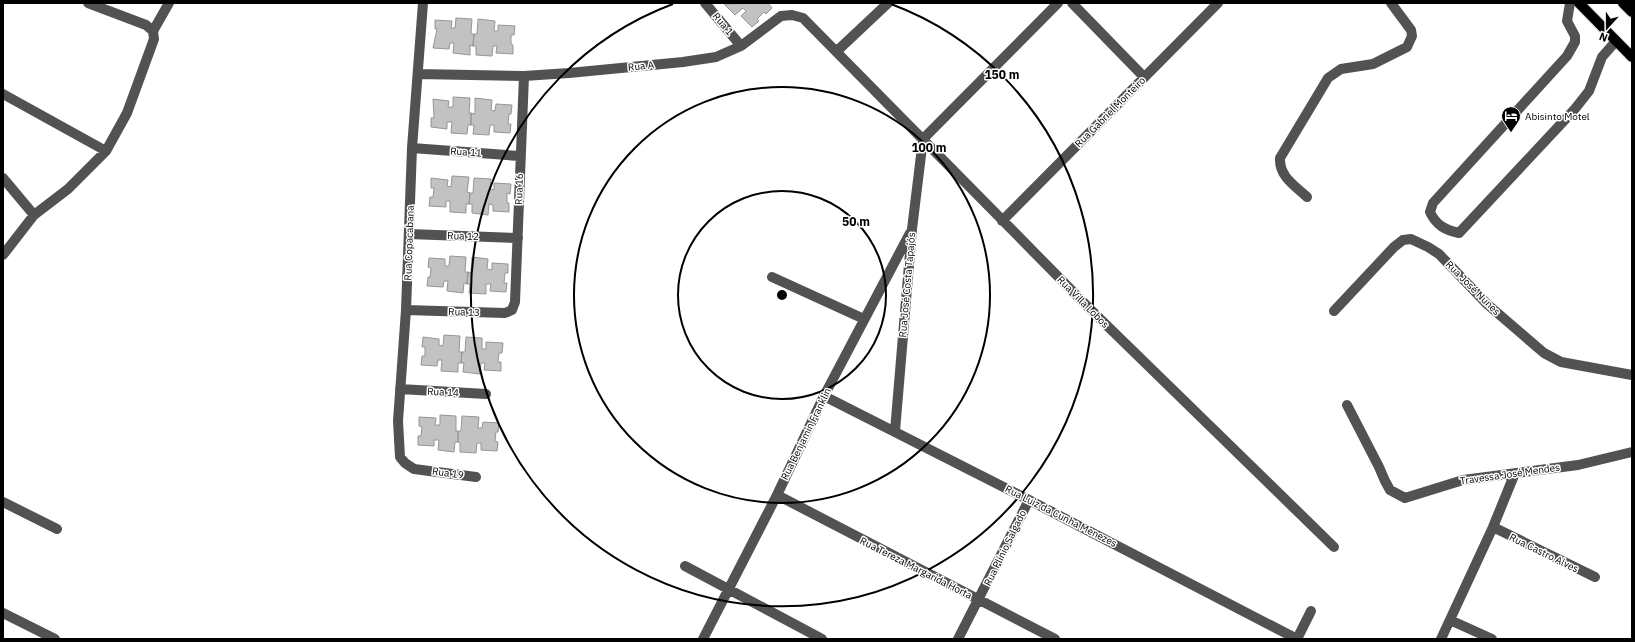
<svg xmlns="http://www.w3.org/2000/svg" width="1635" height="642" font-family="'IBM Plex Sans',sans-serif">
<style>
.building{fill:#c2c2c2;stroke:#969696}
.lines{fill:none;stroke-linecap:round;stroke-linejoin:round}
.major-casing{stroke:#dbdbdb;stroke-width:12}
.minor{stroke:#525252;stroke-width:10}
.major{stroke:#000;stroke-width:10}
.ring{fill:none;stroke:#000;stroke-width:2}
.labels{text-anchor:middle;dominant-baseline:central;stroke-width:3;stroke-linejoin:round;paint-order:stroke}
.street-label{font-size:10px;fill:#000;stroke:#fff}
.poi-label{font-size:10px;fill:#000;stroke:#fff;text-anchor:start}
.centre{fill:#000;stroke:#fff;stroke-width:2}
.ring-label{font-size:12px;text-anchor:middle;font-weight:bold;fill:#000;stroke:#fff;stroke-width:3;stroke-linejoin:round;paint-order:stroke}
</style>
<rect width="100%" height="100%" fill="#fff"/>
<path class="building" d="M768,3L772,8L766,14L764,12L757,19L759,21L752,27L741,16L746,11L743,8L735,15L724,4Z
M456,18L472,19L471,34H474L473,46L470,45V55L453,53L454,43H450L449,49L433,48L437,29H435V20L452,21L451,28H455Z
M478,19L495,21L494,31H498V25L515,26L514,35H511V44L513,45V54L496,53L497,46H493L492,56L476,55V46H473L474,34H477Z
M453,97L470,98L469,113H471V125H468L467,134L451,133L452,122H447V129L431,127V118H434L433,99L449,101L448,107H453Z
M475,98L492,100L491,110L495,111L496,104L512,105L511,114H509L508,124H511L510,133L494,132V125H490L489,135L473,134L474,125H471V113L475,114Z
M452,176L469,177L467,192L470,193L469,204H466V213L450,212V201H446V207L429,206L430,197H433L434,188H431V178L448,180L447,186L451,187Z
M474,178L491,179L490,189L494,190V183L511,184L510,194L507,193V203H509V212L493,211V205L489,204L488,215L472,213V204H469L470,193H473Z
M450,256L466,257L465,272H468L467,284L464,283L463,293L447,291L448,281H444L443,287L427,286L428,277H430L431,268L428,267L429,258L445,259V266H449Z
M472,257L488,259L487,269L492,270V263L508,264V273H505L504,283H507L506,292L490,291L491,284H486V294L469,293L470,284H467L468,272L471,273Z
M444,335L460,336L459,352H462L461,363H458V372L441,371L442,360H438L437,366L421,365L422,356H425V347H422L423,337L439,339V345L443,346Z
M466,337L482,338V349H486V342L503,343L502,353H499L498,362H501V371L484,370L485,363H481L480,374L463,372L464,363H461L462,352H465Z
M440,415L456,416V431H458V442H455L454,452L438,450L439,440H434V446L418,445V436H421L422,427L419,426V417L436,418L435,425H440Z
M462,416L479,417L478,428H482L483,422L499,423L498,432H496L495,441L498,442L497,451L481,450V443H477L476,453L460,452V443L458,442V431H461Z"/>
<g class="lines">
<g class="major-casing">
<path id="major" d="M1579,3L1632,57
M1623,3L1632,12"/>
</g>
<path class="minor" d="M423,3L412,148L406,310L398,421L400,457L405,463L414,469L476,477
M705,3L741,46
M1072,3L1144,77
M1570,3L1567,21L1575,36V42L1567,56L1433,203L1430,212C1436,225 1445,230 1459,233L1574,110L1589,91L1602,57L1616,41
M153,31L169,3
M837,51L888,3
M418,74L524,76L569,73L683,62L716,57L741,46L781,16L792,15L803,18L1092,311L1334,547
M3,94L106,151L127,113L154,39L153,31L146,25L88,3
M412,148L519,156
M3,178L34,215L3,255
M1307,197C1294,185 1279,176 1280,158L1328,78L1341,69L1373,64L1407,47L1412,36L1411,30L1391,3
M34,215L68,189L106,151
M1002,221L1218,3
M409,234L518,238
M772,277L864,319
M406,310L505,313L512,310L515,302L524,76
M1334,311L1394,247L1403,240L1411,239L1428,247L1439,254L1487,304L1544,353L1561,362L1632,375
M400,389L486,394
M824,396L1029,500L1297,639
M1347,405L1379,467L1385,481L1390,490L1405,498L1463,480L1578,465L1632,452
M895,431L912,229L923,139L1058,3
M777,495L1055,639
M3,502L57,529
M1493,527L1595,577
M685,566L822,639
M3,613L55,639
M1450,620L1492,639
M703,639L777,495L824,396L910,233
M958,639L1029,500
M1297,639L1311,611
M1441,639L1493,527L1515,473"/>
<use href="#major" class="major"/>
</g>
<g class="ring">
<circle cx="782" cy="295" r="104"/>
<circle cx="782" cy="295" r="208"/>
<path d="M891 4A311 311 0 1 1 673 4"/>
</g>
<defs>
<g id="hotel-pin" transform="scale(1)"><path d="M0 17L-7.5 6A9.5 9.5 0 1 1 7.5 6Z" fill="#000" stroke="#fff"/><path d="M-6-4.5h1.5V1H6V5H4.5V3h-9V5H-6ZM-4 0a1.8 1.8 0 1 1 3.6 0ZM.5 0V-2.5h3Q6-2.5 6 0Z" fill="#fff"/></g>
</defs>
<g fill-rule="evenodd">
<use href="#hotel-pin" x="1511" y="116"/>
</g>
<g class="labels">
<g class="street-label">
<text transform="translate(723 24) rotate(50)">Rua 1</text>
<text transform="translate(641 66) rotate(-6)">Rua A</text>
<text transform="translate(1110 112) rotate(-45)">Rua Gabriel Monteiro</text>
<text transform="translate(466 152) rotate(4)">Rua 11</text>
<text transform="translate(519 189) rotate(-89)">Rua 16</text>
<text transform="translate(463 236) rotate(2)">Rua 12</text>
<text transform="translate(409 243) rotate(-88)">Rua Copacabana</text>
<text transform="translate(907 285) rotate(-85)">Rua José Costa Tapajós</text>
<text transform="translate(1473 288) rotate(45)">Rua José Nunes</text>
<text transform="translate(1083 302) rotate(45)">Rua Villa Lobos</text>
<text transform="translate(464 312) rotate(2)">Rua 13</text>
<text transform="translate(443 392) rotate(3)">Rua 14</text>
<text transform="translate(806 434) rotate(-64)">Rua Benjamin Franklin</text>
<text transform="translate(448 473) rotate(8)">Rua 19</text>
<text transform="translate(1510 474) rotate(-8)">Travessa José Mendes</text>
<text transform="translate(1061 516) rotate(27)">Rua Luiz da Cunha Menezes</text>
<text transform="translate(1005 548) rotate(-64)">Rua Plínio Salgado</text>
<text transform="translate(1544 553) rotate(26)">Rua Castro Alves</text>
<text transform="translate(916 568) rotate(27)">Rua Tereza Margarida Horta</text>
</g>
<g class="poi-label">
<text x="1525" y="116">Abisinto Motel</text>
</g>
</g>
<circle cx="782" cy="295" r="6" class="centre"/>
<g class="ring-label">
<text x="1002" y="79">150 m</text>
<text x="929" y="152">100 m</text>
<text x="856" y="226">50 m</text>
</g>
<rect width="1635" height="642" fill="none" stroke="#000000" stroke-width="8"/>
<g transform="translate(1607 28) rotate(201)" stroke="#ffffff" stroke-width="3" paint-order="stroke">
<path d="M0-3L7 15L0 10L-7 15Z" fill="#000000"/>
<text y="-6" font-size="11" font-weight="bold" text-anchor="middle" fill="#000000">N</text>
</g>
</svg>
